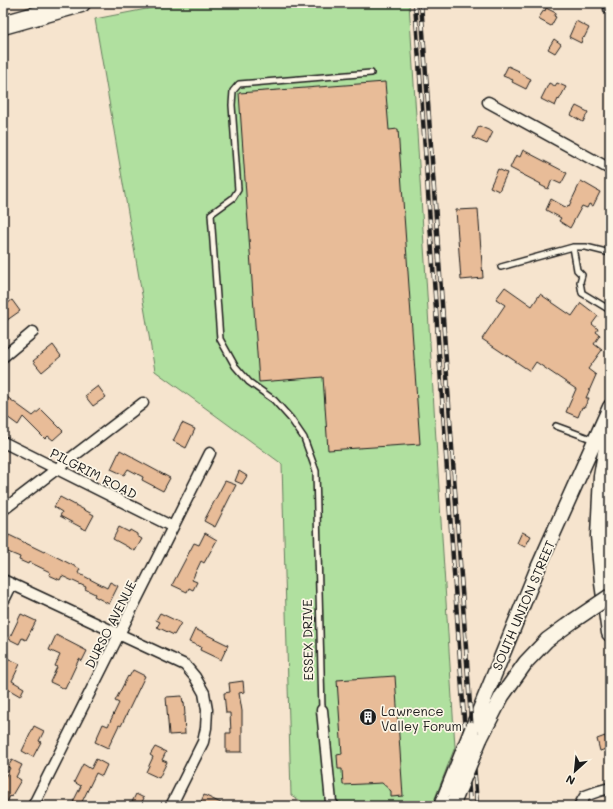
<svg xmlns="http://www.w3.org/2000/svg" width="613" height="809" font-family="Mali,sans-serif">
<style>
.green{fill:#b0e09f;stroke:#667e5e}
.building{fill:#e8bc98;stroke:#1c1c1c}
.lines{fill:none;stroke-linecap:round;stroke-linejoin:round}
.lane-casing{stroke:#1c1c1c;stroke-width:8}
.street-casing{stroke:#1c1c1c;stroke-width:13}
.secondary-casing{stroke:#1c1c1c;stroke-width:17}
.primary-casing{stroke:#1c1c1c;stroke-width:19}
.highway-casing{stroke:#1c1c1c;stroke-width:21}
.lane{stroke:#fcf5e5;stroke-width:5}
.street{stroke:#fcf5e5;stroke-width:10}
.secondary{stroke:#fcf5e5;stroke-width:14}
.primary{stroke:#fcf5e5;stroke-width:16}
.highway{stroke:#fcf5e5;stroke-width:18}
.rail-casing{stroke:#1c1c1c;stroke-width:4.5}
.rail{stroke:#fcf5e5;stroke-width:3;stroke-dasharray:9;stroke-linecap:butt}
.secondary-bridge-casing{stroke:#1c1c1c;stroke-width:17;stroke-linecap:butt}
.secondary-bridge{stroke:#fcf5e5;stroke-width:14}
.labels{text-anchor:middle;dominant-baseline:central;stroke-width:3.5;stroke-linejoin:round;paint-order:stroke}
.street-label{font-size:13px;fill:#1c1c1c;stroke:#fcf5e5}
.poi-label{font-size:13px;fill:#1c1c1c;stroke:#fcf5e5;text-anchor:start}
</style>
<rect width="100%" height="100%" fill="#f6e4ce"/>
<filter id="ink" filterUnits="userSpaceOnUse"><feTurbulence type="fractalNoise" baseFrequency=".025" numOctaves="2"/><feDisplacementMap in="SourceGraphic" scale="8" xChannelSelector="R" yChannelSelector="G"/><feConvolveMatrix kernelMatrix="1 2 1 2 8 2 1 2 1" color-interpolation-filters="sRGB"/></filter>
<g filter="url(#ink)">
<path class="green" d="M177,3H409L455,747L432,806H309L291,795L282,464L155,371L95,19Z"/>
<path class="building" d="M546,8L556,13L554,16L556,17L551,26L538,19L544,10L545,11Z
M576,21L589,28L584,38L583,37L581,43L569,37Z
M554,39L561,44L555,53L548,49Z
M508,66L519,71L518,72L531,79L526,89L512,82L513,80L503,76Z
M385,82L389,130L398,129L420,444L328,450L323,377L259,382L239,93Z
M549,83L555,86L557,83L566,87L559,100L558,99L555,106L541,99Z
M576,106L588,112L583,122L571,115Z
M479,126L493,132L487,144L473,138Z
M523,150L567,173L561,184L552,180L548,189L540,185L541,184L510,168L516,155L520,157Z
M498,169L507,173L499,191L490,187Z
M581,181L600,192L593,206L589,204L587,208L582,206L570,228L559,221L561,218L546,210L551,199L567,208L568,205L569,206Z
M478,209L483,278L461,280L456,210Z
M505,287L532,306L540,294L572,316L581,303L598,316L592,324L598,329L596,332L600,335L594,344L602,350L588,369L596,375L586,398H589L584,408L582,407L578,417L566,412L576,389L536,362L530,371L482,339L505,305L496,299Z
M12,300L20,311L3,323V307Z
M53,345L61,356L42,372L33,361Z
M98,386L106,397L93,406L85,396Z
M3,394L33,416L41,409L63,431L53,440L48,436L45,439L23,417L18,425L3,414Z
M182,423L195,429L186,448L173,441Z
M120,450L133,457V458L170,478L163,491L142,480L143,477L128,469L124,475L111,469Z
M239,471L247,476L242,484L235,481Z
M225,481L236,485L215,527L204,521Z
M60,497L94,515L86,530L60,516L62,512L54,507Z
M119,527L129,532L130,530L137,534V536L142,539L135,551L113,539Z
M522,532L531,536L525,547L517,543Z
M205,533L217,540L204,563L201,561L192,580L197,582L193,590L189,588L187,592L172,585L194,543L199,545Z
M9,535L44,552L45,551L80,569L78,573L107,588L110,582L118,586L109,604L94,596L95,594L85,589L86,587L62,576L60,580L49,575L50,572L29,562L28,564L19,560L20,557L3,550Z
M160,613L181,623L174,635L157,627L160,622L156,620Z
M21,614L36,621L26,640L22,638L19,644L9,639Z
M195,629L228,645L221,660L200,650L201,647L189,642Z
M56,635L87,651L82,661L79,659L65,689L50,682L57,667L55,666L60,655L49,650Z
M7,658L20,664L12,681L24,688L20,696L8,689L3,699V667Z
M133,670L145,676L121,726L119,725L108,748L95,742L103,724L108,726L119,703L115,701L128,676L129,677Z
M395,676L403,796L391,797V791L382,783L343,785L342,769H338L337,755L342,754L337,680Z
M243,681L244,692L239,693L242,711V752H226V733H231L230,713H226L224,693L230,692L229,683Z
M182,696L183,703L184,702L185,715H184L185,734L169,735L166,697Z
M34,726L44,731L39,741L41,742L33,757L22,751Z
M605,736L609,748L600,751L597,739Z
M155,747L166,752L162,760L167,762L159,778L146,772L153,757L150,755Z
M96,759L107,765L102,776L96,773L80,806L73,802L81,786L74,782L83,764L91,769Z
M12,760L22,765L16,777L21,780L11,797L10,796L5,806H3V781L10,768L8,767Z
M136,794L144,798L140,806H130Z
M204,795L227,806H199Z"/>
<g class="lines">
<g class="lane-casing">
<path id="lane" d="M573,247L577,270L582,275L580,282L582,293L610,310
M501,267L573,247H586L610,253
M556,426L594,440
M322,710L316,471L304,438L291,419L274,400L249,382L235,366L220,339L211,214L233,198L238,190L232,105L233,91L239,84L371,73"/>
</g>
<g class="street-casing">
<path id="street" d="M609,9H610
M488,102L610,169
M3,357L33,332
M3,442L173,527
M3,510L143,403
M3,580L185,665L195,677L204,693L207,710L206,728L203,742L171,806
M3,602L12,584
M322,710L331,802L334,806
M33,806L210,453
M579,806L585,796L599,791L610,788"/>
</g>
<g class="secondary-casing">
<path id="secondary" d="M472,729L537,570L610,407
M480,739L502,696L526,662L547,640L573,621
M441,806L448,789"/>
</g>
<g class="primary-casing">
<path id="primary" d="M610,430L602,476L599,536L603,583L610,633"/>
</g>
<g class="highway-casing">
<path id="highway" d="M3,25L81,3"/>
</g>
<use href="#lane" class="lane"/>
<use href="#street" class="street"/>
<use href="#secondary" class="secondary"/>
<use href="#primary" class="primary"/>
<use href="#highway" class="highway"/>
<g class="rail-casing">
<path id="rail" d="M415,3L470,806
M421,3L477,806"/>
</g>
<use href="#rail" class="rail"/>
<g class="secondary-bridge-casing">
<path id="secondary-bridge" d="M573,621L610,596
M448,789L472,729
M455,799L480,739"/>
</g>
<use href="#secondary-bridge" class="secondary-bridge"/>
</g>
</g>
<defs>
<g id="building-disc" transform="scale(0.9)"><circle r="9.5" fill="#1c1c1c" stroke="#fcf5e5"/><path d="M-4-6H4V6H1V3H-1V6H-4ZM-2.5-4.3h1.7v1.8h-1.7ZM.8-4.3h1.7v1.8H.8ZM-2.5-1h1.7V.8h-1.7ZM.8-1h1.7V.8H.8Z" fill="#fff"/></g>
</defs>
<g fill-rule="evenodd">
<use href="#building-disc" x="368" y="717"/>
</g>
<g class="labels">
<g class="street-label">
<text transform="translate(94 473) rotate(27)">PILGRIM ROAD</text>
<text transform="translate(523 605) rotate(-67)">SOUTH UNION STREET</text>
<text transform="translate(110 624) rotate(-63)">DURSO AVENUE</text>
<text transform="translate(307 640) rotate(-91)">ESSEX DRIVE</text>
</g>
<g class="poi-label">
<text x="381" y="710">Lawrence<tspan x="381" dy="15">Valley Forum</tspan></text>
</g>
</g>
<rect width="613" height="809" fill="none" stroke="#fcf5e5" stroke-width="16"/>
<rect x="8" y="8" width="597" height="793" fill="none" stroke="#1c1c1c" stroke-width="1.5" filter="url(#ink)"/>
<g transform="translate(575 771) rotate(207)" stroke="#fcf5e5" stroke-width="3" paint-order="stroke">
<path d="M0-3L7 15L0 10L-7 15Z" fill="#1c1c1c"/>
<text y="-6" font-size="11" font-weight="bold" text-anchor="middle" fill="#1c1c1c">N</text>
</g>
</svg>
